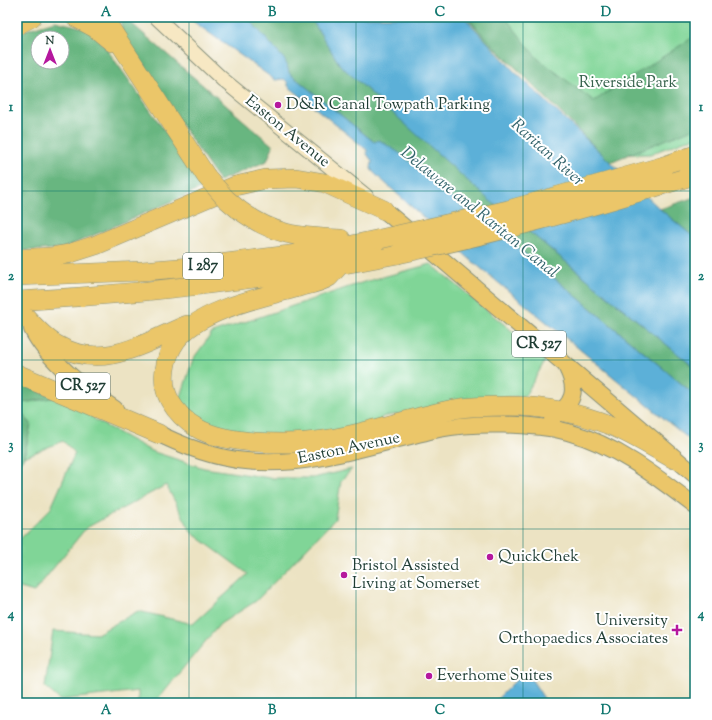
<svg xmlns="http://www.w3.org/2000/svg" width="712" height="720" font-family="'Sorts Mill Goudy',serif">
<style>
.green{fill:#80d597;stroke:#508966}
.forest{fill:#68b680;stroke:#447a5a;fill-rule:evenodd}
.water{fill:#5cb0d8;stroke:#3e7686}
.lines{fill:none;stroke-linecap:round;stroke-linejoin:round}
.secondary-casing{stroke:#86907c;stroke-width:16}
.primary-casing{stroke:#86907c;stroke-width:18}
.motorway-casing{stroke:#86907c;stroke-width:20}
.secondary{stroke:#f7e8c3;stroke-width:14}
.primary{stroke:#ebc669;stroke-width:16}
.motorway{stroke:#ebc669;stroke-width:19}
.motorway-bridge-casing{stroke:#86907c;stroke-width:20;stroke-linecap:butt}
.motorway-bridge{stroke:#ebc669;stroke-width:19}
.grid{fill:none;stroke:#0f766e;stroke-width:1;stroke-opacity:0.55}
.poi-dot{fill:#b5179e;stroke:#fff;stroke-width:1.5}
.labels{text-anchor:middle;dominant-baseline:central;stroke-width:4;stroke-linejoin:round;paint-order:stroke}
.shield{fill:#fff;stroke:#627771;stroke-width:1}
.shield-label{font-size:15px;font-weight:bold;fill:#1f3d34}
.park-label{font-size:16px;fill:#37634d;stroke:#fff}
.poi-label{font-size:16px;fill:#1f3d34;stroke:#fff;text-anchor:start}
.street-label{font-size:16px;fill:#1f3d34;stroke:#fff}
.water-label{font-size:17px;font-style:italic;fill:#34656d;stroke:#fff}
.neatline{fill:none;stroke:#0f766e;stroke-width:1.5}
.grid-label{font-size:13px;text-anchor:middle;font-weight:bold;fill:#0f766e}
</style>
<rect width="100%" height="100%" fill="#fff"/>
<filter id="ink" filterUnits="userSpaceOnUse"><feTurbulence type="fractalNoise" baseFrequency=".025" numOctaves="2"/><feDisplacementMap in="SourceGraphic" scale="8" xChannelSelector="R" yChannelSelector="G"/><feConvolveMatrix kernelMatrix="1 2 1 2 8 2 1 2 1" color-interpolation-filters="sRGB"/></filter>
<filter id="wash" filterUnits="userSpaceOnUse"><feTurbulence type="fractalNoise" baseFrequency=".012" numOctaves="4" result="noise"/><feDisplacementMap in="SourceGraphic" scale="16" xChannelSelector="R" yChannelSelector="G"/><feGaussianBlur stdDeviation="0.9" result="paint"/><feColorMatrix in="noise" values="0 0 0 0 0 0 0 0 0 0 0 0 0 0 0 0 0 1.4 0 .05"/><feComposite in="paint" operator="in"/></filter>
<g filter="url(#wash)">
<rect width="100%" height="100%" fill="#ece3c3"/>
<path class="green" d="M466,17H695V137L650,154L609,155L487,41Z
M431,264L546,359L525,396L479,399L382,417L379,423L328,434L253,435L188,421L179,403L193,359L212,333L364,282Z
M56,397L82,408L97,421L151,451L204,468L270,478H313L352,469L341,481L335,519L256,601L220,624L154,703H138V691L60,700L45,687L53,631L97,634L138,611L193,624L248,574L192,533L166,485L86,528L34,592L17,587V542L51,508L75,453L63,441L24,457L31,424L17,407V404Z"/>
<path class="forest" d="M120,17H124L273,146L267,161L219,181L123,37Z
M247,17H310L340,65L542,242L695,368V395L518,248L374,142L289,73L287,65Z
M467,17H505L537,58L594,101L695,36V128L610,162L489,41Z
M55,21L93,30L205,187L62,249L17,251V41L25,30ZM38,38H62V62H38Z
M695,197V238L660,209Z
M17,383L56,397L17,404Z
M17,407L31,424L24,457L17,466Z"/>
<path class="water" d="M187,17H247L284,59L287,65L289,73L374,142L379,140L401,154L461,206L518,248L695,395V444L472,261L374,173L371,169L372,161L367,154V150L288,86V83L284,79L275,80Z
M310,17H464L514,71L660,209L695,238V368L542,242L489,200L340,65Z
M525,674L530,677L547,703H493L519,677Z"/>
</g>
<g filter="url(#ink)">
<g class="lines">
<g class="secondary-casing">
<path id="secondary" d="M156,17L222,79L366,196"/>
</g>
<g class="primary-casing">
<path id="primary" d="M384,210L695,475
M32,329C47,360 87,391 115,409
M553,417C574,404 578,390 567,368
M149,429C180,445 212,458 246,461C313,468 375,443 439,429C471,422 536,423 568,432C616,445 656,476 695,506"/>
</g>
<g class="motorway-casing">
<path id="motorway" d="M75,17L95,28L112,42
M103,17L206,176
M17,25L32,17
M664,166L695,155
M682,179L695,175
M238,209C274,236 298,237 341,239
M17,259L50,257L68,254L96,245L235,186L266,179L296,178L325,183L384,210
M339,266C336,269 332,274 329,277C322,282 307,285 299,287C263,297 198,310 176,341C164,358 160,383 170,401C177,413 185,421 197,428C226,445 291,445 324,440C368,434 411,417 454,409C472,406 491,406 509,406C544,406 579,413 612,426C633,435 654,448 674,459
M17,276L142,271L202,266L329,250L380,239
M17,301C145,294 272,279 398,254
M26,317C35,327 45,338 57,345C103,372 145,342 187,325
M17,374L159,434"/>
</g>
<use href="#secondary" class="secondary"/>
<use href="#primary" class="primary"/>
<use href="#motorway" class="motorway"/>
<g class="motorway-bridge-casing">
<path id="motorway-bridge" d="M206,176L226,199L238,209
M380,239L508,210L664,166
M398,254C494,234 588,208 682,179"/>
</g>
<use href="#motorway-bridge" class="motorway-bridge"/>
</g>
</g>
<path class="grid" d="M189,17V703M356,17V703M523,17V703M17,191H695M17,360H695M17,529H695"/>
<g class="poi-dot">
<circle cx="278" cy="105" r="4"/>
<circle cx="490" cy="557" r="4"/>
<circle cx="344" cy="575" r="4"/>
<path d="M675 624h4v4h4v4h-4v4h-4v-4h-4v-4h4z"/>
<circle cx="429" cy="676" r="4"/>
</g>
<g class="labels">
<g class="shield">
<rect x="183" y="253" width="40" height="26" rx="3"/>
<rect x="512" y="331" width="54" height="26" rx="3"/>
<rect x="56" y="373" width="54" height="26" rx="3"/>
</g>
<g class="shield-label">
<text x="203" y="266">I 287</text>
<text x="539" y="344">CR 527</text>
<text x="83" y="386">CR 527</text>
</g>
<g class="park-label">
<text x="628" y="83">Riverside Park</text>
</g>
<g class="poi-label">
<text x="286" y="105">D&amp;R Canal Towpath Parking</text>
<text x="498" y="557">QuickChek</text>
<text x="352" y="566">Bristol Assisted<tspan x="352" dy="18">Living at Somerset</tspan></text>
<text x="668" y="621" text-anchor="end">University<tspan x="668" dy="18">Orthopaedics Associates</tspan></text>
<text x="437" y="676">Everhome Suites</text>
</g>
<g class="street-label">
<text transform="translate(287 132) rotate(39)">Easton Avenue</text>
<text transform="translate(349 449) rotate(-12)">Easton Avenue</text>
</g>
<g class="water-label">
<text transform="translate(547 153) rotate(42)">Raritan River</text>
<text transform="translate(479 213) rotate(39)">Delaware and Raritan Canal</text>
</g>
</g>
<rect width="712" height="720" fill="none" stroke="#fff" stroke-width="44"/>
<g transform="translate(50 50)"><circle r="19" fill="#ffffff" stroke="#a5b1ae"/>
<path d="M0-3L7 15L0 10L-7 15Z" fill="#b5179e"/>
<text y="-6" font-size="11" font-weight="bold" text-anchor="middle" fill="#1f3d34">N</text>
</g>
<rect x="22" y="22" width="668" height="676" class="neatline"/>
<g class="grid-label">
<text x="106" y="16">A</text>
<text x="272" y="16">B</text>
<text x="440" y="16">C</text>
<text x="606" y="16">D</text>
<text x="11" y="111">1</text>
<text x="701" y="111">1</text>
<text x="11" y="280">2</text>
<text x="701" y="280">2</text>
<text x="11" y="449">3</text>
<text x="701" y="449">3</text>
<text x="11" y="618">4</text>
<text x="701" y="618">4</text>
<text x="106" y="714">A</text>
<text x="272" y="714">B</text>
<text x="440" y="714">C</text>
<text x="606" y="714">D</text>
</g>
</svg>
